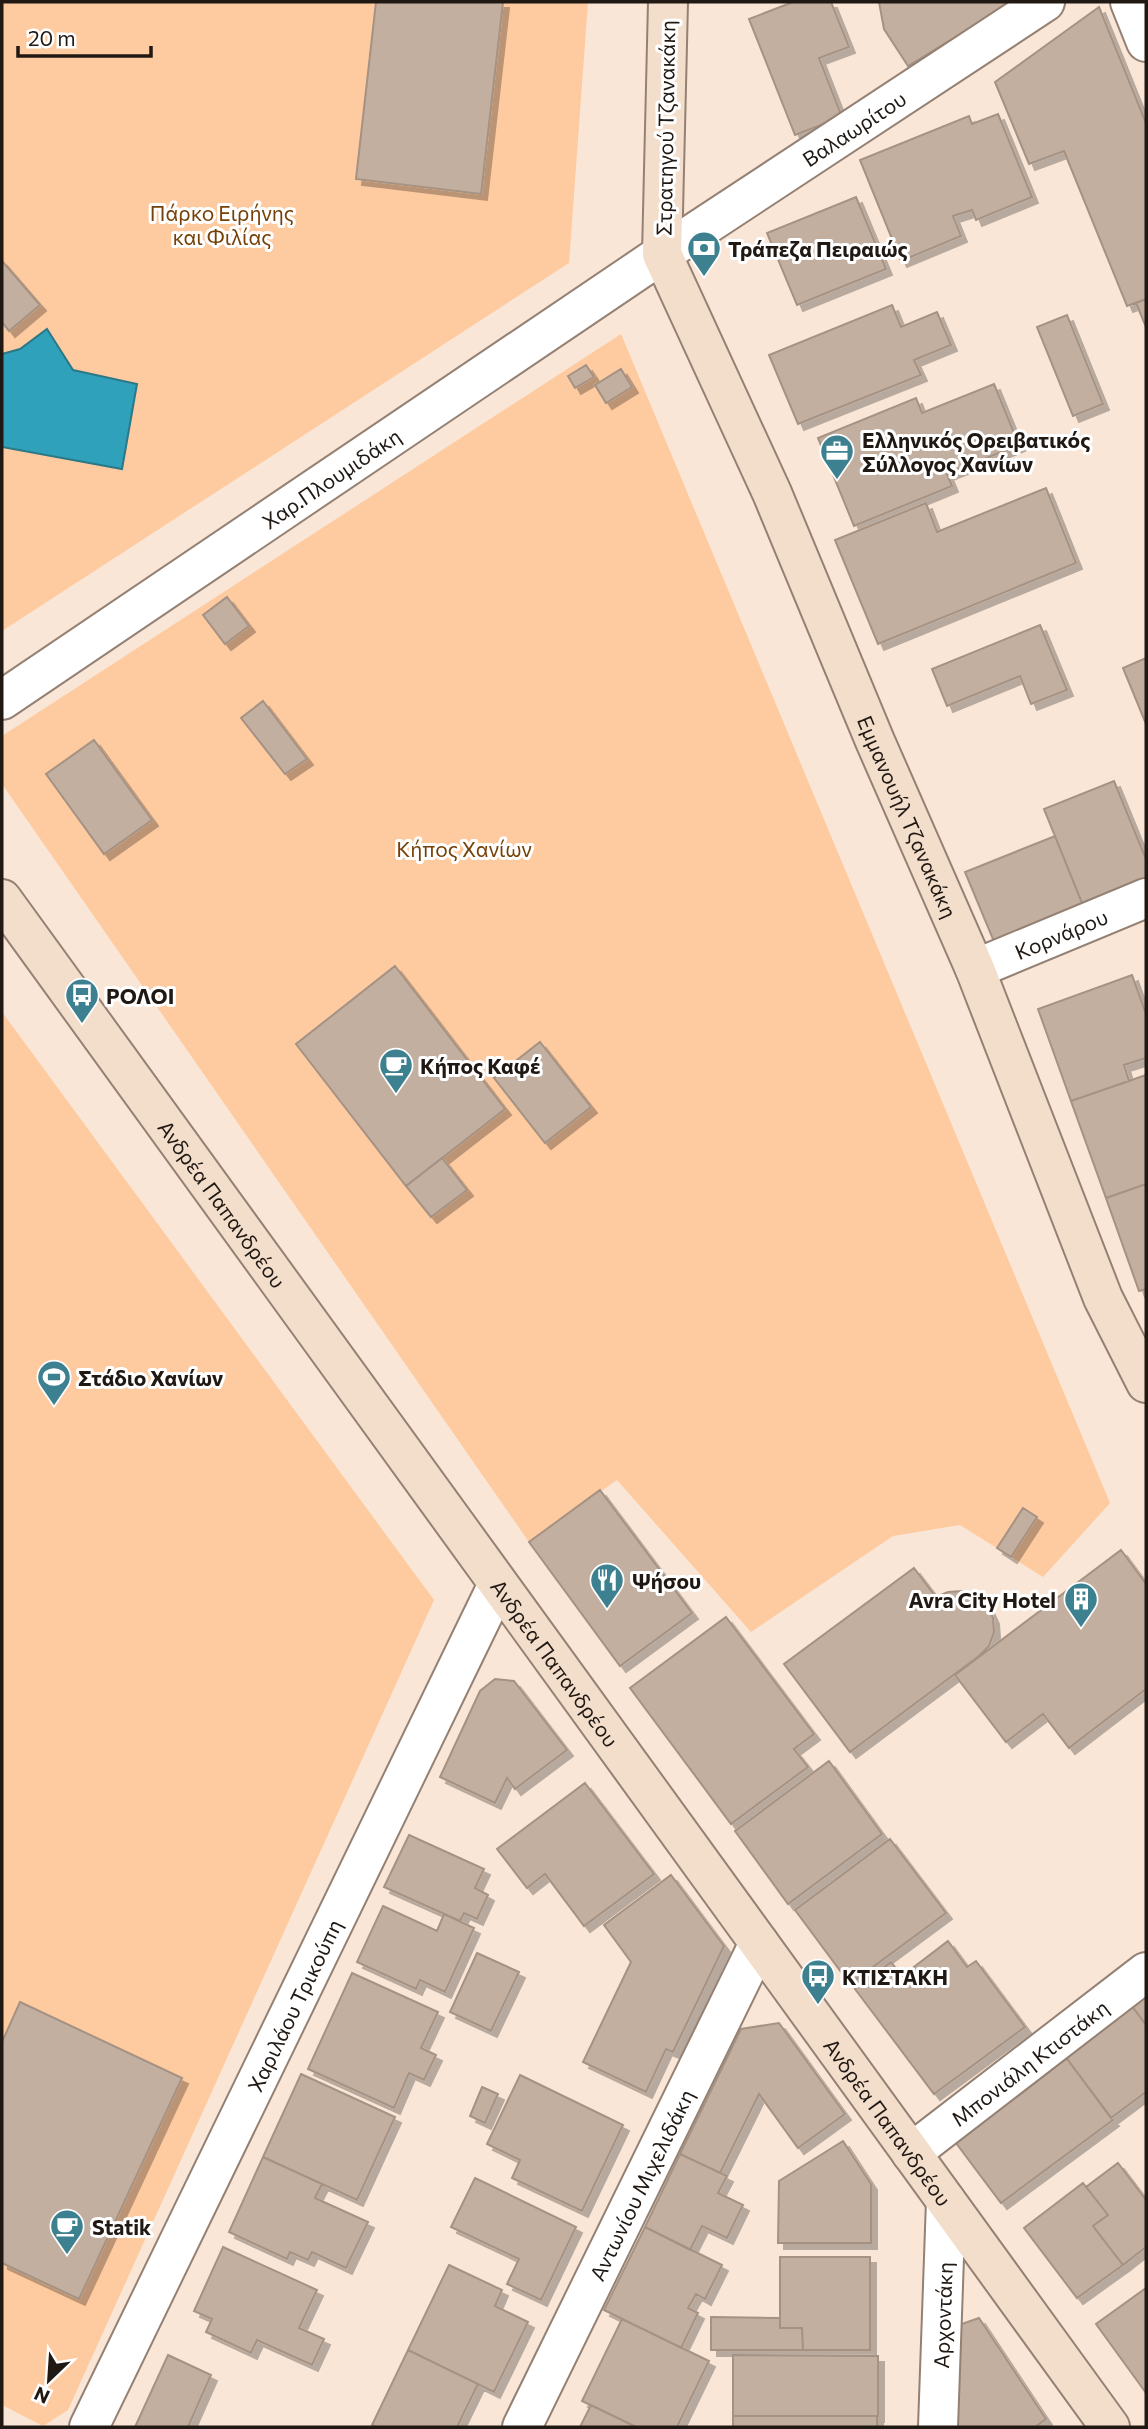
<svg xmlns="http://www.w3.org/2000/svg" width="1148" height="2429" font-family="Commissioner,sans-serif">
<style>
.green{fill:#fecaa0}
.water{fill:#30a1ba;stroke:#2b7888;stroke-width:2}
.building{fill:#c3afa0;stroke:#a59283;stroke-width:2;filter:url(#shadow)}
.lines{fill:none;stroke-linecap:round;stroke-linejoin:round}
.street-casing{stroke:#948173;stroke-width:42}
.secondary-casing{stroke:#948173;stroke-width:42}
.street{stroke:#fff;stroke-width:38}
.secondary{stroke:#f3decb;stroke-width:38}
.labels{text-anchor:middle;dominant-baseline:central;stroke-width:6;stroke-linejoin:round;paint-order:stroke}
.street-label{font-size:21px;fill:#201813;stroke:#fff}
.park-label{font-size:21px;fill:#754109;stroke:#fff}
.poi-label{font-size:21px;font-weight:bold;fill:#201813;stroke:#fff;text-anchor:start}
</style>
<defs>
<filter id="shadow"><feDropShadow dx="6" dy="6" stdDeviation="0" flood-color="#0004"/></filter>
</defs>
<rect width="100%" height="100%" fill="#fae6d6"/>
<path class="green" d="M2,2H588L569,263L2,631Z
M621,334L1110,1503L1043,1577L960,1525L893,1536L751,1632L617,1480L529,1542L2,784V736Z
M2,1012L434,1600L68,2410L43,2426L2,2405Z"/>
<path class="water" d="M47,329L73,370L137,384L122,469L2,447V354L20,349Z"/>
<path class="building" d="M376,2H503L481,194L356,179Z
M793,2H831L849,47L819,58L842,117L795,135L749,19Z
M879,2H1013L908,66L884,29Z
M1099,7L1146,123V299L1127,306L1064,151L1029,164L995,82Z
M998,114L1032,197L976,220L972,210L953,216L961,236L901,261L860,160L969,116L972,124Z
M856,197L886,269L797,305L767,233Z
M2,261L40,305L9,331L2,322Z
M1146,299V327L1136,303Z
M892,305L901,327L937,312L951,345L914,360L921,375L798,424L769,355Z
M1067,315L1103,404L1073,416L1037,327Z
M586,365L594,377L575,388L568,376Z
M621,369L632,387L606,403L595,385Z
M994,384L1019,445L947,474L952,486L854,526L818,438L916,398L922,413Z
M1046,488L1076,563L878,644L835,540L926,503L937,532Z
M227,597L249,626L225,644L203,615Z
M1040,625L1067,690L1031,704L1020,676L947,706L932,669Z
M1146,658V724L1123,668Z
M263,701L307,759L285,774L241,718Z
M94,740L152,820L104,854L46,774Z
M1114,781L1146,859V882L1084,908L1044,809Z
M1055,836L1084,908L995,944L965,872Z
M395,966L505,1109L406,1186L296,1044Z
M1132,975L1146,1014V1058L1124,1065L1129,1081L1071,1101L1038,1009Z
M540,1042L591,1107L545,1143L494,1078Z
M1146,1075V1184L1106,1198L1071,1101Z
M442,1158L467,1190L431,1217L406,1186Z
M1146,1184V1289L1139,1291L1106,1198Z
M600,1490L692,1613L620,1666L529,1542Z
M1023,1508L1037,1517L1011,1557L997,1548Z
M1121,1550L1146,1584V1689L1069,1748L1043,1714L1006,1742L955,1675Z
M914,1568L936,1597L948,1592L963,1591L976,1595L987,1605L993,1618L994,1632L989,1646L979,1656L850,1752L784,1664Z
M726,1617L814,1734L794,1749L808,1767L731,1824L630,1688Z
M495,1679L514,1681L567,1750L515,1789L507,1778L495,1803L440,1777L480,1691Z
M829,1761L882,1834L788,1904L735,1831Z
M585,1783L654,1874L584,1926L545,1874L527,1888L497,1849Z
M409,1835L484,1869L475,1888L488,1895L477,1919L464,1913L460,1921L384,1887Z
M890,1839L946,1913L850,1984L795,1910Z
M671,1875L724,1946L673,2052L666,2049L646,2092L583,2062L631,1962L604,1925Z
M383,1906L437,1931L444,1914L474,1928L445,1992L420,1980L416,1989L357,1962Z
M948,1941L967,1967L976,1961L1025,2027L934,2094L855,1989L891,1962L902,1976Z
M477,1953L519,1972L491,2031L450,2012Z
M352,1973L438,2012L421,2048L436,2055L424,2080L409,2073L394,2108L308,2069Z
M1146,1990V2025L1129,2002Z
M20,2002L182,2078L79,2299L2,2263V2042Z
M1129,2002L1146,2025V2092L1111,2118L1062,2052Z
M779,2023L845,2114L798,2148L759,2094L720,2173L680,2154L741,2029Z
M1062,2052L1113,2120L1001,2203L950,2135Z
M301,2074L395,2117L357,2200L263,2157Z
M520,2075L623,2125L582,2211L512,2178L520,2160L487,2144Z
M482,2087L498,2094L485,2123L470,2116Z
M843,2141L871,2184V2243H778L779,2181Z
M680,2154L727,2176L718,2193L743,2205L727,2238L702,2226L690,2250L645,2227Z
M263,2157L322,2184L315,2198L368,2222L346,2268L312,2252L308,2260L290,2252L287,2259L229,2232Z
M1118,2163L1146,2200V2247L1123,2265L1093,2226L1108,2215L1086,2187Z
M475,2178L576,2227L541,2300L507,2284L519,2259L451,2227Z
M1083,2183L1108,2215L1093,2226L1123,2265L1077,2298L1024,2228Z
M645,2227L722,2265L705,2299L696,2294L688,2308L698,2313L681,2348L604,2310Z
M223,2247L317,2290L299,2328L324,2339L312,2365L257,2340L251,2353L206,2332L212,2319L194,2311Z
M780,2257H870V2350H803L802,2328H780Z
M449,2265L502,2290L495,2306L528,2322L494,2392L408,2350Z
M1146,2288V2393L1096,2324Z
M711,2317L780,2318V2328H802L803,2350H711Z
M979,2318L1046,2419L1035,2427H952L956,2326Z
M622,2319L709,2361L677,2427H636L582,2401Z
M408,2350L478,2384L457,2427H377L372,2425Z
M168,2355L211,2375L188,2427H135Z
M733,2355L878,2356V2416H733Z
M591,2405L636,2427H580Z
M733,2416H877V2427H733Z"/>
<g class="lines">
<g class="street-casing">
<g id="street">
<path d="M1130,2L1146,42"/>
<path id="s1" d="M2,700L662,254L1045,2"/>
<path id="s2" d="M975,969L1146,898"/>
<path id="s3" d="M911,2153L1146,1972"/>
<path id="s4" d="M89,2427L498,1584"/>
<path id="s5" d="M522,2427L759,1943"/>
<path id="s6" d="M938,2427L946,2201"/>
</g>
</g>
<g class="secondary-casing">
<g id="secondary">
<path id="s7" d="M668,2L662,254L772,493L875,741L975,969L1103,1298L1146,1383"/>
<path id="s8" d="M2,899L1110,2427"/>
</g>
</g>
<use href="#street" class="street"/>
<use href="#secondary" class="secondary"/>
</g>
<defs>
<g id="bank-pin" transform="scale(1.75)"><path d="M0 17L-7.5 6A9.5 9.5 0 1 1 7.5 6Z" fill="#3d8090" stroke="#fff"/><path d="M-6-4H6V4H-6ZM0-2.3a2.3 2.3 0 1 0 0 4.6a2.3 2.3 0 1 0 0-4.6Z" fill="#fff"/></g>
<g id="office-pin" transform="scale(1.75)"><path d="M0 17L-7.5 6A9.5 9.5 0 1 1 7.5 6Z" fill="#3d8090" stroke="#fff"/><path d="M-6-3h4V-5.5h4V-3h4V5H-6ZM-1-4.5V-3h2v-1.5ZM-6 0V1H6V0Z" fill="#fff"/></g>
<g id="bus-pin" transform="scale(1.75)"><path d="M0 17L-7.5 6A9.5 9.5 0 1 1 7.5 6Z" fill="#3d8090" stroke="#fff"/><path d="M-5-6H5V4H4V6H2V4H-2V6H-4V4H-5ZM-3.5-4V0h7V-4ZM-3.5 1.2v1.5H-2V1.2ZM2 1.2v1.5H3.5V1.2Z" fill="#fff"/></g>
<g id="cafe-pin" transform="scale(1.75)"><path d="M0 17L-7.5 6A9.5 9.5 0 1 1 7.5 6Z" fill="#3d8090" stroke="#fff"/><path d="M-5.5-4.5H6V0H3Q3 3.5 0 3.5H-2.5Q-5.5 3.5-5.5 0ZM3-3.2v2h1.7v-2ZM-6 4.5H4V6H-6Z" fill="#fff"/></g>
<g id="stadium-pin" transform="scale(1.75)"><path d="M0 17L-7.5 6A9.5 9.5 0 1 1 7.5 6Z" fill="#3d8090" stroke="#fff"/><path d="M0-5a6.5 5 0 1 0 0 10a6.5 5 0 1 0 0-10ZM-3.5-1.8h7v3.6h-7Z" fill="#fff"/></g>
<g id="restaurant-pin" transform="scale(1.75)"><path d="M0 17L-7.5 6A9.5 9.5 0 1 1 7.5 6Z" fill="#3d8090" stroke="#fff"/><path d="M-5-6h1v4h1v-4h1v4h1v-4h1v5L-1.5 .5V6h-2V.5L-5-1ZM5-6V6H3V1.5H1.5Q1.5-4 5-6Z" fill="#fff"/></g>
<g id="building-pin" transform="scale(1.75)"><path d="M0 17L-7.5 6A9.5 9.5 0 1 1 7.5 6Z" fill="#3d8090" stroke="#fff"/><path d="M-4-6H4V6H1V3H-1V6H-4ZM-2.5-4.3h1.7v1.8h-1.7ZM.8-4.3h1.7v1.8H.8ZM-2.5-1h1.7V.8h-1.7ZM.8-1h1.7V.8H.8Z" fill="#fff"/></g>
</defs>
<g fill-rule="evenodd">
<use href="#bank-pin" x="704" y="248"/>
<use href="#office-pin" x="837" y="451"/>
<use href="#bus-pin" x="82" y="995"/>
<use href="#cafe-pin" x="396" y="1065"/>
<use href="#stadium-pin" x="54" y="1377"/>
<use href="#restaurant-pin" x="607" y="1580"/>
<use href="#building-pin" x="1081" y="1599"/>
<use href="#bus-pin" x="818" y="1976"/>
<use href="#cafe-pin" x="67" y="2226"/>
</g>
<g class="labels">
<g class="street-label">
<text transform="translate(665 128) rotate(-89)">Στρατηγού Τζανακάκη</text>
<text stroke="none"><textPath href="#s1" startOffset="1026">Βαλαωρίτου</textPath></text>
<text stroke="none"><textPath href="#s1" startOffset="397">Χαρ.Πλουμιδάκη</textPath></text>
<text stroke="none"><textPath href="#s7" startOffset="866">Εμμανουήλ Τζανακάκη</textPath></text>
<text stroke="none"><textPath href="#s2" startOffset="93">Κορνάρου</textPath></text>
<text stroke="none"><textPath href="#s8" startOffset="376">Ανδρέα Παπανδρέου</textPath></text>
<text stroke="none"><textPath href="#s8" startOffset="943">Ανδρέα Παπανδρέου</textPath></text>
<text stroke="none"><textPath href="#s4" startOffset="469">Χαριλάου Τρικούπη</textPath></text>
<text stroke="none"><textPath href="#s3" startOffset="149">Μπονιάλη Κτιστάκη</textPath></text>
<text stroke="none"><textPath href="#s8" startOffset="1510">Ανδρέα Παπανδρέου</textPath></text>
<text stroke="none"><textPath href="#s5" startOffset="270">Αντωνίου Μιχελιδάκη</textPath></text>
<text stroke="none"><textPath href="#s6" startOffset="112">Αρχοντάκη</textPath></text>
</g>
<g class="park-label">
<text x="222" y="212">Πάρκο Ειρήνης<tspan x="222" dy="24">και Φιλίας</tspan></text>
<text x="464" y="848">Κήπος Χανίων</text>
</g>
<g class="poi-label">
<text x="728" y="248">Τράπεζα Πειραιώς</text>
<text x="862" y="439">Ελληνικός Ορειβατικός<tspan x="862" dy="24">Σύλλογος Χανίων</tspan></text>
<text x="106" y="995">ΡΟΛΟΙ</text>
<text x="420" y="1065">Κήπος Καφέ</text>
<text x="78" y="1377">Στάδιο Χανίων</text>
<text x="632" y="1580">Ψήσου</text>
<text x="1056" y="1599" text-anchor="end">Avra City Hotel</text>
<text x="842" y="1976">ΚΤΙΣΤΑΚΗ</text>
<text x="92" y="2226">Statik</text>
</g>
</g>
<rect width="1148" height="2429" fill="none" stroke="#201813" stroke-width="7"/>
<g transform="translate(49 2380) rotate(205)" stroke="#ffffff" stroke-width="5" paint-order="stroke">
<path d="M0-5L12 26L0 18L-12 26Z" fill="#201813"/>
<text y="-10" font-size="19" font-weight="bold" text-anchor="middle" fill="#201813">N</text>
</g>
<path d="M18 46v10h133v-10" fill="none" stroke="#201813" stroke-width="3.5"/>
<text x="28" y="46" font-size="21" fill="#201813" stroke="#ffffff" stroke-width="5" paint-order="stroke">20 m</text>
</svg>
